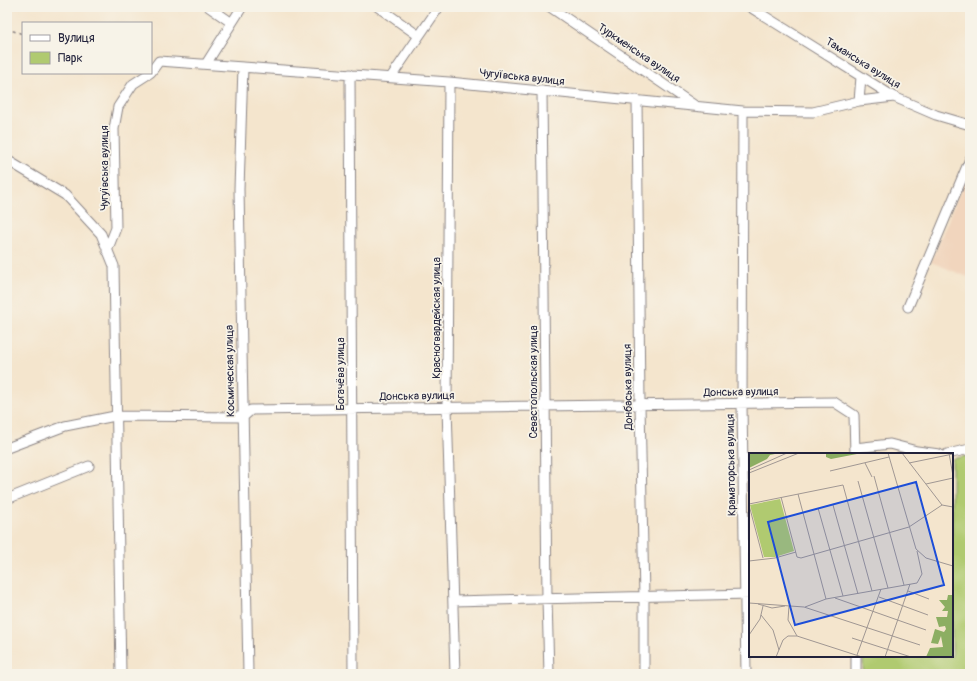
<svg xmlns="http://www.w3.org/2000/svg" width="977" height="681" font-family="Pangolin,sans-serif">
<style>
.built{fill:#f1d5bd}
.green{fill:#b0ca70;stroke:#697656}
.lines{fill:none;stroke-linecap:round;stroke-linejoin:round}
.minor-casing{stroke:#8b8484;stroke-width:11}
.path{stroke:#8b8484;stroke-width:1.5;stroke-dasharray:3 3;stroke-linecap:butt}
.minor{stroke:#fff;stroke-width:9}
.labels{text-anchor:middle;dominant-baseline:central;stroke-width:3.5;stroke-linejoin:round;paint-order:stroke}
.street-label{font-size:11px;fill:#22223b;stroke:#f7f3e8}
.inset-road{fill:none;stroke:#a09793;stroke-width:1}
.view{fill:#1d4ed8;fill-opacity:0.15;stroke:#1d4ed8;stroke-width:2}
.inset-edge{fill:none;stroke:#22223b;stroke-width:2}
</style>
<rect width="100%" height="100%" fill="#f7f3e8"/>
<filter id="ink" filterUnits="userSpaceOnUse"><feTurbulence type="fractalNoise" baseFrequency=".025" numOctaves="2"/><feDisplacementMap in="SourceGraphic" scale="8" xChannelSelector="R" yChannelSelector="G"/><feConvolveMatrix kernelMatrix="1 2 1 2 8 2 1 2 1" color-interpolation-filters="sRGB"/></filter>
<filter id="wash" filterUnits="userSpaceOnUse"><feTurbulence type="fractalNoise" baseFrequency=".012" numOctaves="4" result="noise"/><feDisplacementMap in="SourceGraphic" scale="16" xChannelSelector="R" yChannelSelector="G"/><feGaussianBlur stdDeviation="0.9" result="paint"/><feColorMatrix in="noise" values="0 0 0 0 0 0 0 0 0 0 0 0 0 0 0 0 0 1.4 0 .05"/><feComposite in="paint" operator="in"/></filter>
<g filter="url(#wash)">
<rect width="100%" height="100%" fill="#f4e5cd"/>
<path class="built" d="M970,168V278L931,262Z"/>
<path class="green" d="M970,455V674H863V656H952V459Z"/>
</g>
<g filter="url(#ink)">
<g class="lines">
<g class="minor-casing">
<path id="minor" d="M209,7L232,23
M378,7L419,36
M550,7L694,105
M750,7L894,97L936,115L970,125
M206,64L242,7
M243,67L239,189L248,674
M151,72L159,61L449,82L743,111L813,112L859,101L894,97
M350,74L353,674
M391,77L439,7
M449,82L447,407L455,674
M542,91L547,599L549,674
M637,100L640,405L644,597V674
M859,101L861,77
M743,111L742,404L746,674
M7,160L65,195L101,234L114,266L121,674
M107,251L116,228L114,129L118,107L133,84L150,73
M908,307L970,159
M7,448L65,426L115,416L243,417L251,410L834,402L854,415L855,454
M855,448L890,444L917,451L939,454
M947,454L970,449
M7,499L89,466
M453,601L750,594
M856,674V656"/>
</g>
<path class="path" d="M7,29L23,34"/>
<use href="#minor" class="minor"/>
</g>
</g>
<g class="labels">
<g class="street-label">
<text transform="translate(639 53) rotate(34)">Туркменська вулиця</text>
<text transform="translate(863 63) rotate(32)">Таманська вулиця</text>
<text transform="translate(522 77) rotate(6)">Чугуївська вулиця</text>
<text transform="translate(104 168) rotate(-90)">Чугуївська вулиця</text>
<text transform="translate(436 318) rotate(-90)">Красногвардейская улица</text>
<text transform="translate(230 371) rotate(-91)">Космическая улица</text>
<text transform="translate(340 374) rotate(-90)">Богачёва улица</text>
<text transform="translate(533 382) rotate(-90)">Севастопольская улица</text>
<text transform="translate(628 387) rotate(-91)">Донбаська вулиця</text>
<text transform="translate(741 392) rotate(-1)">Донська вулиця</text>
<text transform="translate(417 396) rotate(-1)">Донська вулиця</text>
<text transform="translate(731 465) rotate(-91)">Краматорська вулиця</text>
</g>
</g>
<g transform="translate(749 453)">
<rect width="204" height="204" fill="#f4e5cd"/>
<path d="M31,46L45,98L26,104H15L1,52Z" fill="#b0ca70"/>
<path d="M0,0H31L21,2L18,6L0,15ZM77,0H113L82,6L77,4ZM199,142H204V204H177L181,195L194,194L192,183L189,191L182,190L186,176L195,179L197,176L196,173L190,174L187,164H198L199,158H193L196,154L190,147H198Z" fill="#8cae62"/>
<path class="inset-road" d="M139,0L167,96L177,105L204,113M153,0L193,52L204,54M200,0L204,23M116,10L123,24M160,10L204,1M0,17L38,0M81,18L140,4M0,20L50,0M125,23L155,132M109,28L139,135M177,31L204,25M49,41L77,146M32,44L48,104L52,105L160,74L193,52M0,51L94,32L123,138M0,52L14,105M84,52L109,141M69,55L94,143M0,108L26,105L47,99M159,138L180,146M130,144L179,162M86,145L177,177M0,150L55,154L171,192M9,151L23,155L36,153M40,153L39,167L48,183L113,204M56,154L77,146L168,130L173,121L168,98M12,162L24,177L30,197M0,182L11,166L14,153M103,185L162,204M108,202L132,136M27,204L34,187L39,183H48M136,204L161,131"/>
<path class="view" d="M167,29L195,132L46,172L19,69Z"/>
<rect width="204" height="204" class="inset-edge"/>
</g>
<rect width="977" height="681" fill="none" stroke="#f7f3e8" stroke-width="24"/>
<rect x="22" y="22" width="130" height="52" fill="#f7f3e8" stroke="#a29fa3"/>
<rect x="30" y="35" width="20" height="6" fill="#ffffff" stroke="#a29fa3"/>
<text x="58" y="42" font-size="12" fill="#22223b">Вулиця</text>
<rect x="30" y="52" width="20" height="12" fill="#b0ca70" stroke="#a29fa3"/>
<text x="58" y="62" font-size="12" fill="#22223b">Парк</text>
</svg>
